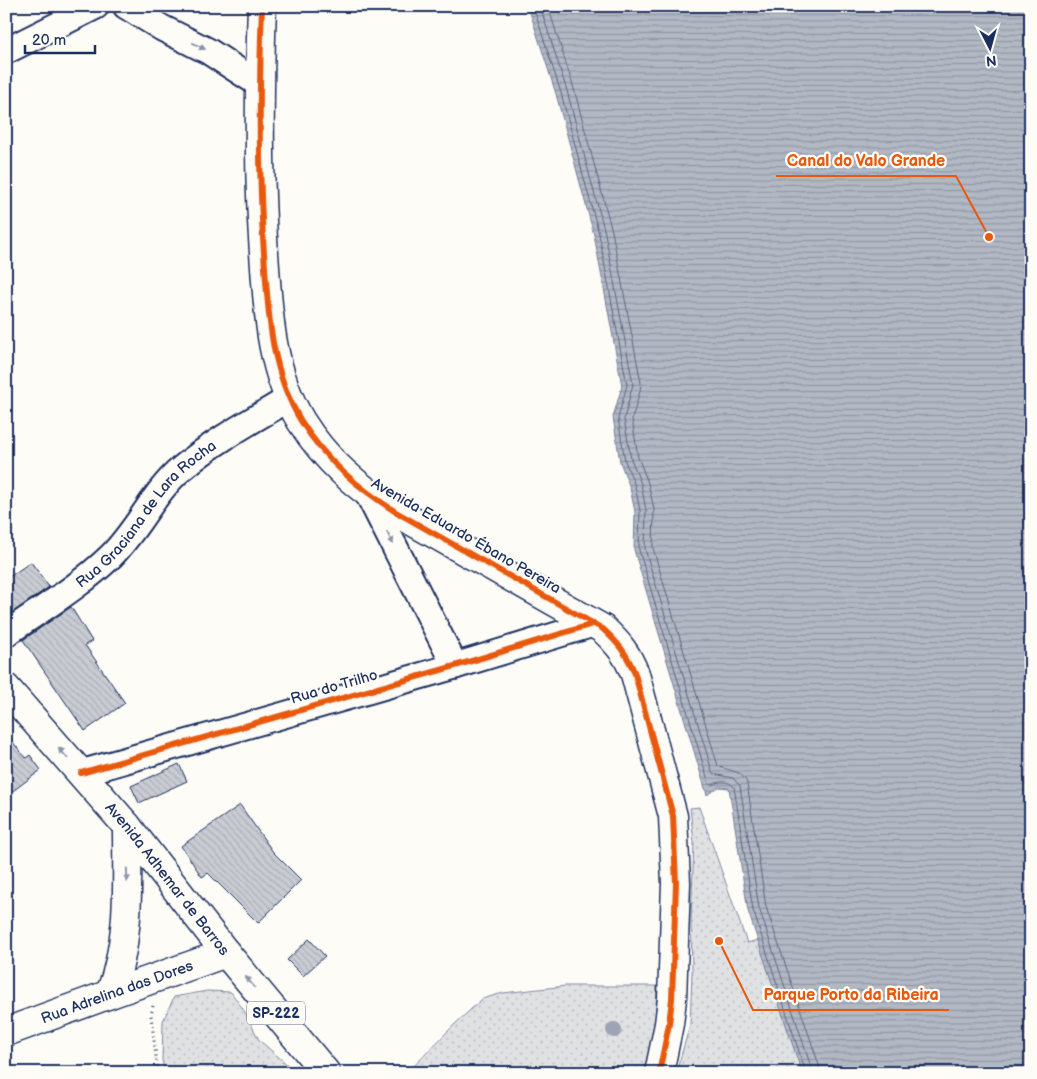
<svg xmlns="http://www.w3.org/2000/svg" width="1037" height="1079" font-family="'Balsamiq Sans',sans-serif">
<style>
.park{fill:url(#park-dots);stroke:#7e88a0}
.water{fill:url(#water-rules);stroke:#76819c}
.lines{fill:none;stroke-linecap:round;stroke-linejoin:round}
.shore{stroke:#586687;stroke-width:1}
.building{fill:url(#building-back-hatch);stroke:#1b2f5e}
.minor-casing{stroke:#1b2f5e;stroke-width:29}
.major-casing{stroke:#1b2f5e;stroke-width:31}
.path{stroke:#1b2f5e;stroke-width:3;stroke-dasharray:1 4;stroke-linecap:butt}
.minor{stroke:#fdfcf7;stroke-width:25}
.major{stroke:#fdfcf7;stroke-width:28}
.cycleway-casing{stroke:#fdfcf7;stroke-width:9}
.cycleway{stroke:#e8590c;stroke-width:6}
.tree{fill:#9ca4b5}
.oneway{fill:#8c96aa}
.labels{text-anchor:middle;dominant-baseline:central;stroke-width:4.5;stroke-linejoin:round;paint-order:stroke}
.shield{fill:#fdfcf7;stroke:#5f6c8c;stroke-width:1}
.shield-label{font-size:14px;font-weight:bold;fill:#1b2f5e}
.street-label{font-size:15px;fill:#1b2f5e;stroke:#fdfcf7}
.leader{fill:none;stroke:#e8590c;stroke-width:2}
.callout-dot{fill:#e8590c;stroke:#fdfcf7;stroke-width:2}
.callout-label{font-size:16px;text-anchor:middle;font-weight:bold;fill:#e8590c;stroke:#fdfcf7;stroke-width:4.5;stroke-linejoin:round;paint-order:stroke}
</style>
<defs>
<pattern id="park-dots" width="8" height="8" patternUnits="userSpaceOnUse" patternTransform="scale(1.25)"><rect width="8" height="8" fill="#e0e1e3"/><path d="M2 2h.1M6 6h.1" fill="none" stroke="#c0c1c5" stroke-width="1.8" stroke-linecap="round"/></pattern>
<pattern id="water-rules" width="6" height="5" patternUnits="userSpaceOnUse" patternTransform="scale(1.25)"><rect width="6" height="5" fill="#b3b8c5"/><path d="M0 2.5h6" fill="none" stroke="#9196a3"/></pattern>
<pattern id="building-back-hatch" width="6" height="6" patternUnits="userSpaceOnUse" patternTransform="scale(1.25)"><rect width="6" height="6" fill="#c9ccd3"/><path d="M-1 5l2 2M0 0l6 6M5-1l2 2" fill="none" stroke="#acb0b8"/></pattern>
</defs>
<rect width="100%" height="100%" fill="#fdfcf7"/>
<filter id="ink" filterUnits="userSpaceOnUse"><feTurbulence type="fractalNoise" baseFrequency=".02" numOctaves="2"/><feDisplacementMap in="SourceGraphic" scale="10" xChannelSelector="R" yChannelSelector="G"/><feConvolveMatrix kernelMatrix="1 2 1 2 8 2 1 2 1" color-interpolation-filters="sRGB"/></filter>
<g filter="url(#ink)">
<path class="park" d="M699,807L747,943L758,940L803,1073H676L690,1025L692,972L691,920L694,842L690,808Z
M566,986H657L655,1030L643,1073H407L454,1025L482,999L503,993Z
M207,991L231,992L245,1012L259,1040L297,1073H165L162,1060L163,1021L174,997Z"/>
<path class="water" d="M528,6H1031V1073H802L748,911L729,788L719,787L707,795L634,550L635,512L630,488L620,462L613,417L622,386L594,235L556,94Z"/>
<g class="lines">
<path class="shore" d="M533,6L561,93L599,234L627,385L618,418L625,461L635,486L640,511L639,550L709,784L712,785C718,781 729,780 734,787L753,910L806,1073
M540,6L567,91L605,233L633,384L624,419L631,459L641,484L646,510L645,549L713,774L733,778L740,786L759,908L813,1073
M548,6L574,89L612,231L641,383L640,391L632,419L638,457L648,483L654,509L653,548L718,766C730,772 741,769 747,783L766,907L819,1065L820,1073"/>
</g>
<path class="building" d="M31,562L49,587L7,616L6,579Z
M71,607L92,641L85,645L125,703L85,731L23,640Z
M6,734L26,758L30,755L41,770L6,796Z
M179,764L187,781L139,803L131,786Z
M240,805L273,852L301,880L258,923L208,873L202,877L181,846Z
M309,939L325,956L303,976L287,960Z"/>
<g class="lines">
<g class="minor-casing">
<g id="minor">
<path d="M126,6L162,28L208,51L259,84"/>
<path d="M6,51L96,6"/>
<path d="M368,494L455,666"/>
<path id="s1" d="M6,634C41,609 79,587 110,557C137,531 153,493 181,469C214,441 253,420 290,398"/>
<path d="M81,773L455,666L593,624"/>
</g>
</g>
<g class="major-casing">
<g id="major">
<path d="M262,6C259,89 258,170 264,253C268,310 270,370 301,421C326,461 357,487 396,512L603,629C619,644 627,654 635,674L673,816L676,883L672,999L669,1024L659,1073"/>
<path id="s2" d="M6,688L127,826L226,953L326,1073"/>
<path d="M110,994C131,941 127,882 127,826"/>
<path id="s3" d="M6,1032L110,994L226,953"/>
</g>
</g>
<path class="path" d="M153,1006L151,1015L158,1073"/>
<use href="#minor" class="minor"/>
<use href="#major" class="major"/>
<g class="cycleway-casing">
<path id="cycleway" d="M262,6C259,89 258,170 264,253C268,310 270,370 301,421C326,461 357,487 396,512L603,629C619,644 627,654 635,674L673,816L676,883L672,999L669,1024L659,1073
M81,773L455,666L593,624"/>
</g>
<use href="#cycleway" class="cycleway"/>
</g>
<circle class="tree" cx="614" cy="1030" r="8"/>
<defs><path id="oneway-solid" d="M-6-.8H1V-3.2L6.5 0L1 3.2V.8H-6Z" transform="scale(1.25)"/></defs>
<g class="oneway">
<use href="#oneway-solid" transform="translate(199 46) rotate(27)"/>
<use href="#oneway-solid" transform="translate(390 538) rotate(63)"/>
<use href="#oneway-solid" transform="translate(63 753) rotate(-131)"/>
<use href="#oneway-solid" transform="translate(127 875) rotate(89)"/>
<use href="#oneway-solid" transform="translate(250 982) rotate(-130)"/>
</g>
</g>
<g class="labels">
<rect class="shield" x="247" y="1001.5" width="58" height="23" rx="4"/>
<g class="shield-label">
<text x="276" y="1013">SP-222</text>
</g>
<g class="street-label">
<text stroke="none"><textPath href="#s1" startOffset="186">Rua Graciana de Lara Rocha</textPath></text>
<text transform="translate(466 536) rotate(30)">Avenida Eduardo Ébano Pereira</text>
<text transform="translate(334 687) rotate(-16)">Rua do Trilho</text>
<text stroke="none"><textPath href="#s2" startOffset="250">Avenida Adhemar de Barros</textPath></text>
<text stroke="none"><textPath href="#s3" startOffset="118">Rua Adrelina das Dores</textPath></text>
</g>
</g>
<path class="leader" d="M989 237L956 176H776M719 941L753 1010H949"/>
<g class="callout-dot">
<circle cx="989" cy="237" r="5"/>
<circle cx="719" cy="941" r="5"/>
</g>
<g class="callout-label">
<text x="866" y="166">Canal do Valo Grande</text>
<text x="851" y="1000">Parque Porto da Ribeira</text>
</g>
<rect width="1037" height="1079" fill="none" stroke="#fdfcf7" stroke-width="25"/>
<rect x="12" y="12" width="1012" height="1054" fill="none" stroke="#1b2f5e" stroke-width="2" filter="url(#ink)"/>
<g transform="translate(990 48) rotate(174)" stroke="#fdfcf7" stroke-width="4" paint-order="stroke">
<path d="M0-4L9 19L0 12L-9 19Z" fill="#1b2f5e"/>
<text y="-8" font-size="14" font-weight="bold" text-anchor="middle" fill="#1b2f5e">N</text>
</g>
<path d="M25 45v8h70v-8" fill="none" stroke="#1b2f5e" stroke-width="2.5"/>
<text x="32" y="45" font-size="15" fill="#1b2f5e" stroke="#fdfcf7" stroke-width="4" paint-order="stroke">20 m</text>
</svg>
